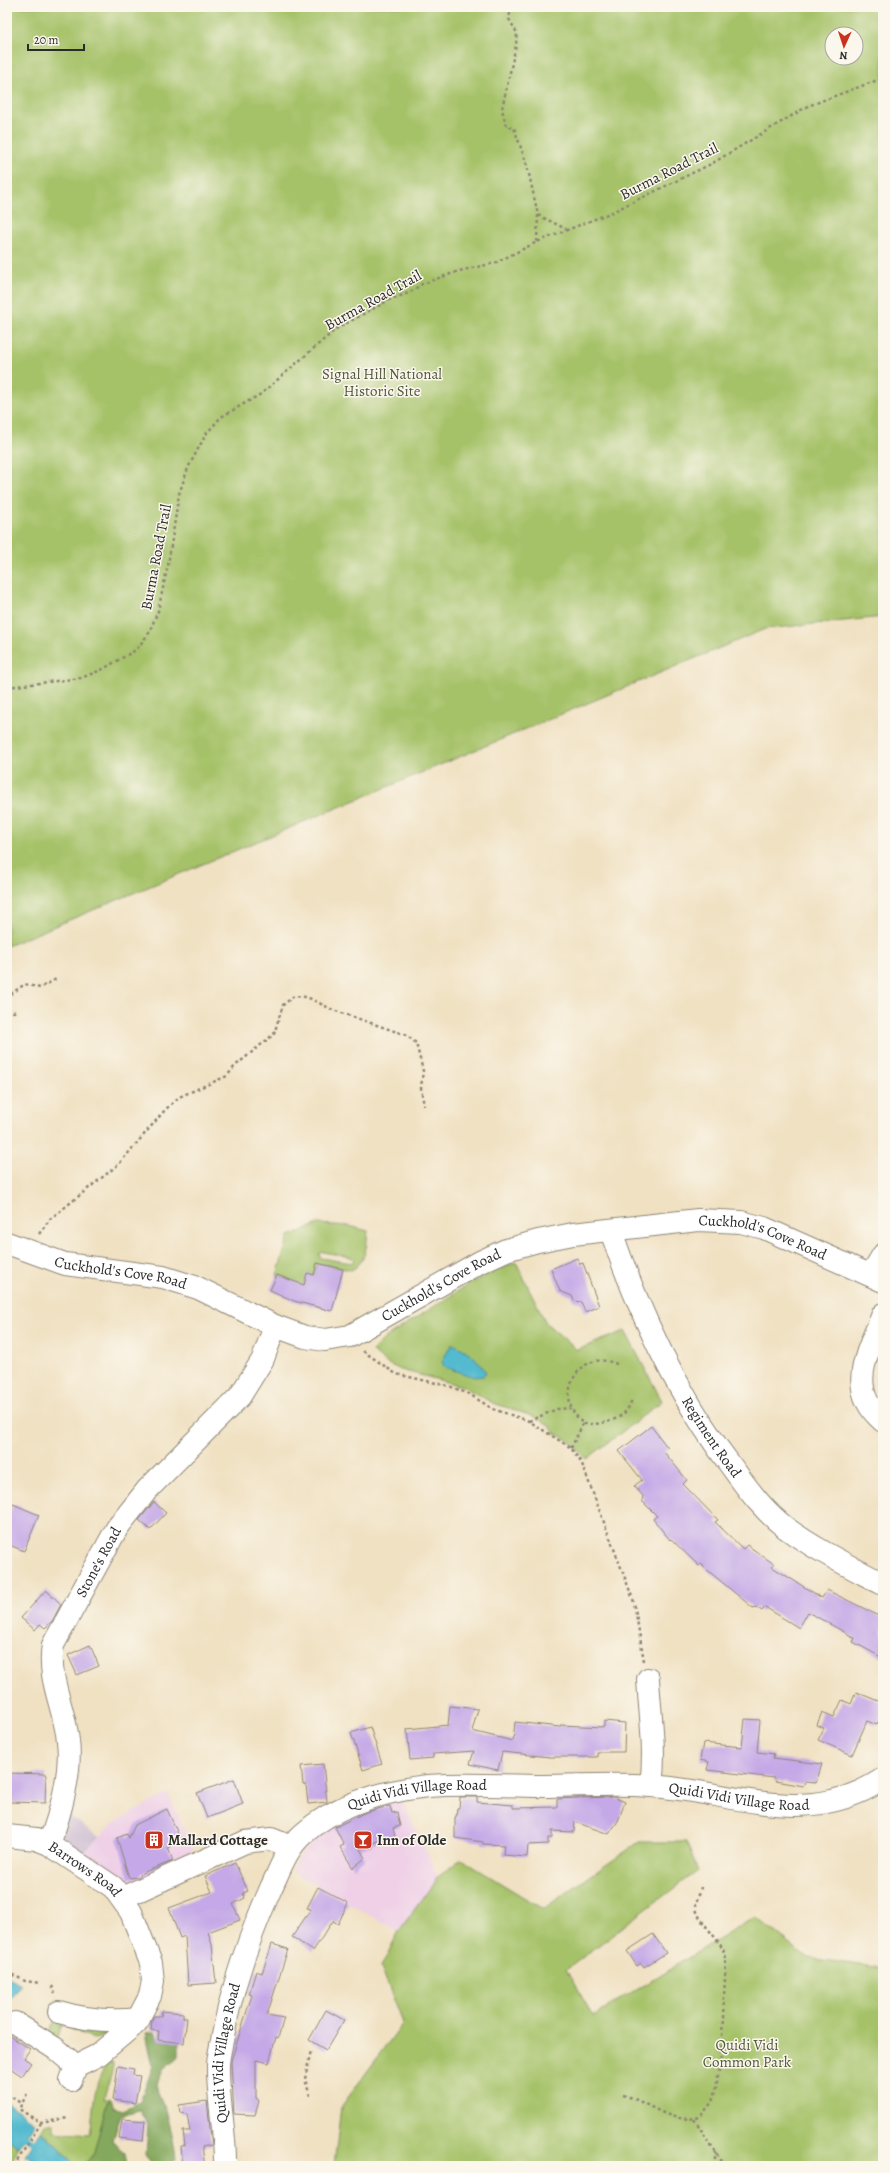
<svg xmlns="http://www.w3.org/2000/svg" width="890" height="2173" font-family="Alegreya,serif">
<style>
.built{fill:#efd0e7}
.industrial{fill:#cdbed3}
.green{fill:#a6c269;stroke:#68764a;fill-rule:evenodd}
.forest{fill:#84a85d;stroke:#586a44}
.water{fill:#52bacf;stroke:#3e727d}
.lines{fill:none;stroke-linecap:round;stroke-linejoin:round}
.stream{stroke:#52bacf;stroke-width:5.5}
.building{fill:#c4a8e7}
.minor-casing{stroke:#8e8676;stroke-width:24}
.path{stroke:#8e8676;stroke-width:2.5;stroke-dasharray:3 3;stroke-linecap:butt}
.minor{stroke:#fff;stroke-width:22}
.labels{text-anchor:middle;dominant-baseline:central;stroke-width:3;stroke-linejoin:round;paint-order:stroke}
.street-label{font-size:15px;fill:#2b2b2b;stroke:#fbf7ec}
.park-label{font-size:15px;fill:#50583e;stroke:#fbf7ec}
.poi-label{font-size:15px;font-weight:bold;fill:#2b2b2b;stroke:#fbf7ec;text-anchor:start}
</style>
<rect width="100%" height="100%" fill="#fbf7ec"/>
<filter id="ink" filterUnits="userSpaceOnUse"><feTurbulence type="fractalNoise" baseFrequency=".025" numOctaves="2"/><feDisplacementMap in="SourceGraphic" scale="8" xChannelSelector="R" yChannelSelector="G"/><feConvolveMatrix kernelMatrix="1 2 1 2 8 2 1 2 1" color-interpolation-filters="sRGB"/></filter>
<filter id="wash" filterUnits="userSpaceOnUse"><feTurbulence type="fractalNoise" baseFrequency=".012" numOctaves="4" result="noise"/><feDisplacementMap in="SourceGraphic" scale="16" xChannelSelector="R" yChannelSelector="G"/><feGaussianBlur stdDeviation="0.9" result="paint"/><feColorMatrix in="noise" values="0 0 0 0 0 0 0 0 0 0 0 0 0 0 0 0 0 1.4 0 .05"/><feComposite in="paint" operator="in"/></filter>
<g filter="url(#wash)">
<rect width="100%" height="100%" fill="#f0e1c2"/>
<path class="built" d="M168,1793L193,1851L146,1876L132,1880L117,1877L81,1854L115,1822Z
M401,1799L438,1877L399,1931L291,1871L301,1855L317,1838L341,1819Z"/>
<path class="industrial" d="M67,1814L99,1837L81,1854L68,1845L62,1835Z"/>
<path class="green" d="M7,7H883V617L765,629L7,946ZM832,34H856V58H832Z
M318,1224L349,1226L368,1231C366,1246 367,1262 351,1270L317,1263L314,1275L308,1273L304,1285L290,1284L291,1280L277,1275L289,1236ZM323,1252L351,1257L354,1260L352,1263L320,1258L319,1254Z
M516,1262L546,1323L577,1350L625,1331L662,1401L587,1459L569,1441L554,1432L548,1424L532,1416L493,1403L462,1386L401,1370L386,1363L372,1351L385,1338L472,1282Z
M639,1842H686L698,1870L566,1970L593,2016L755,1917L808,1958L883,1968V2166H334L341,2107L403,2023L381,1967L399,1931L438,1877L461,1859L543,1909Z
M56,2019L77,2024L89,2032L107,2035L95,2039L62,2025L56,2040L47,2037Z
M109,2063H113C113,2076 106,2086 104,2099H108L94,2153L84,2166H75L59,2147L41,2132L45,2125L54,2123V2131L90,2134C94,2112 92,2079 109,2063Z
M7,2138L18,2147L10,2166H7Z"/>
<path class="forest" d="M155,2032L158,2040L179,2042V2056C175,2062 168,2063 165,2068C149,2088 162,2097 167,2114C171,2130 175,2144 176,2160L166,2165H154L146,2155L148,2125L139,2110L121,2115L113,2140L125,2153L127,2166H84L94,2153L108,2099L110,2100L113,2108L123,2110L140,2102L153,2066L146,2033Z"/>
<path class="water" d="M452,1344C465,1348 480,1360 486,1373L484,1376L474,1377L444,1367L442,1361Z
M7,1976L21,1984L10,1999L7,1998Z
M7,2102L35,2124L18,2147L7,2138Z
M41,2132L58,2146L75,2166H50L46,2163L37,2162L25,2155Z"/>
<g class="lines">
<path class="stream" d="M26,2137L34,2142"/>
</g>
<g id="blocks">
<path class="building" d="M577,1258L580,1264L583,1263L599,1306L585,1312L581,1302L574,1301L572,1296L560,1291L551,1269Z
M317,1263L343,1269L332,1311L294,1301L270,1290L277,1275L304,1285L307,1273L314,1275Z
M651,1426L668,1448L664,1452L687,1480L683,1484L718,1520L715,1522L743,1549L747,1545L774,1564L772,1567L822,1598L827,1590L883,1618V1658L853,1642L855,1638L808,1612L799,1628L765,1607L762,1611L756,1607L753,1608L700,1564L699,1566L671,1539L670,1540L653,1519L657,1516L642,1501L643,1496L634,1486L642,1480L619,1451Z
M154,1502L166,1513L150,1530L139,1520Z
M13,1504L39,1515L24,1551L7,1544V1519Z
M46,1590L61,1604L53,1620L45,1628L40,1624L35,1630L21,1618Z
M90,1645L99,1666L77,1675L68,1655Z
M856,1692L883,1703V1712L877,1725L867,1721L852,1755L818,1740L824,1728L817,1725L822,1712L834,1717L842,1700L851,1704Z
M450,1706L478,1709L472,1731L513,1741L515,1722L560,1727V1725L604,1727V1721L625,1723L624,1752H597V1757H550L502,1752L498,1770L470,1764L474,1751L433,1754V1758L410,1760L407,1729L448,1725Z
M745,1719L760,1720L757,1752L774,1754L773,1758L822,1764L816,1783L805,1782L803,1786L775,1781L774,1778L707,1770L709,1762L700,1760L703,1743L742,1747Z
M370,1727L382,1764L363,1770L351,1733Z
M323,1764L327,1802L308,1804L306,1785H303L301,1766Z
M7,1773L46,1774L45,1803L7,1802Z
M234,1779L243,1804L207,1818L197,1793Z
M460,1797H477V1802L513,1805V1808L557,1807V1799L576,1798L613,1797L625,1802L618,1821L609,1834L575,1822L574,1832L552,1831V1838H548V1844L528,1845L527,1857L503,1855L504,1845L483,1844V1842L455,1838V1817H456L457,1808H459Z
M390,1806L392,1813L397,1812L400,1826L393,1828L395,1836L372,1843V1845L360,1849L365,1858L353,1868L340,1847L344,1845L335,1827L366,1812Z
M167,1809L180,1838L169,1842L171,1847L168,1848L173,1861L142,1873L138,1877L129,1878L117,1838L127,1834L129,1838L135,1825Z
M235,1863L248,1891L243,1893L245,1898L233,1904L240,1920L208,1932L212,1945L216,1983L188,1985L185,1936L180,1938L169,1908L212,1892L205,1876Z
M318,1887L348,1903L338,1924L333,1921L313,1951L292,1937L311,1909L307,1908Z
M653,1934L666,1953L644,1967L641,1963L637,1966L627,1951Z
M272,1944L288,1949L267,2015L284,2018L278,2038L276,2037L269,2063L256,2060V2098L259,2101L255,2115L234,2114L231,2061L252,1995L249,1994L256,1971L262,1973Z
M326,2010L344,2020L326,2050L309,2040Z
M162,2011L183,2013V2018H187L184,2043L158,2040L159,2031L151,2030L152,2019L154,2016H161Z
M7,2034L30,2049L24,2058L31,2063L22,2076L7,2066Z
M118,2066L134,2069L133,2075L140,2076L135,2103L113,2100Z
M207,2101L212,2145L202,2147L205,2166H183L181,2146H185L183,2131H190L187,2114L180,2113L179,2105Z
M122,2119L145,2121L143,2141L119,2138Z"/>
</g>
</g>
<g filter="url(#ink)">
<use href="#blocks" fill-opacity="0" stroke="#8e8676" stroke-width="1"/>
<g class="lines">
<g class="minor-casing">
<g id="minor">
<path id="s1" d="M611,1231C640,1316 679,1398 734,1470C749,1491 765,1512 786,1528C816,1550 851,1567 883,1584"/>
<path id="s2" d="M7,1243L65,1264L163,1277L198,1288L275,1326L305,1337L325,1340L350,1336L480,1262L506,1250L538,1241L573,1234L698,1220L741,1222L764,1228L883,1281"/>
<path d="M871,1275L883,1255"/>
<path d="M883,1314C868,1352 845,1389 883,1421"/>
<path d="M648,1679C650,1715 656,1749 651,1786"/>
<path id="s3" d="M7,1836L36,1839L49,1844L113,1887L131,1912L151,1963L153,1981L150,1996L136,2023L98,2055L76,2066L71,2080"/>
<path id="s4" d="M49,1844C60,1815 72,1772 68,1741C65,1709 47,1679 53,1645L117,1528L147,1490L240,1396L263,1359L275,1326"/>
<path d="M122,1898L245,1842L271,1839L291,1847"/>
<path d="M59,2012C85,2020 111,2022 139,2019"/>
<path d="M15,2023L56,2049L76,2066"/>
<path id="s5" d="M225,2166C226,2132 217,2098 218,2064C219,2051 223,2038 225,2025C235,1977 251,1933 271,1888C280,1869 287,1848 303,1834C336,1804 385,1791 428,1786C466,1783 504,1786 543,1786C579,1786 615,1783 651,1786C733,1791 806,1830 883,1779"/>
</g>
</g>
<path class="path" d="M511,7L509,19L517,33L516,45L502,109L506,126L514,128L527,165L538,215L537,242
M538,215L566,229
M7,687L81,678L101,670L136,650L149,633L158,611L168,565L179,494L188,468L206,434L221,417L261,394L336,329L391,299L409,293L422,284L459,271L495,263L537,242L610,213L711,164L808,106L883,78
M7,999L12,993L25,984L40,988L56,979
M7,1009L13,1012L18,1011
M39,1234L50,1219L119,1164L165,1110L179,1097L227,1076L235,1066L274,1034L283,1005L294,996L307,997L333,1010L406,1035L416,1043L423,1071L421,1088L424,1106
M363,1351L396,1374L449,1386L469,1394L493,1409L529,1421L571,1448L582,1464L634,1602L644,1661
M617,1364C609,1361 600,1359 592,1362C574,1368 564,1391 572,1409C574,1414 579,1419 583,1424C603,1425 628,1420 632,1398
M529,1421L557,1409L571,1408
M571,1448L583,1424
M7,1972L25,1981L40,1983
M52,1986L55,1993
M7,2094L22,2104
M27,2094L19,2109L41,2123L68,2118
M623,2095C650,2102 670,2125 700,2117L712,2102L716,2088L721,2056L726,1958C721,1937 696,1922 696,1906C696,1900 700,1893 701,1887
M310,2096L305,2079L311,2050
M694,2119L721,2160L728,2166
M14,2166L41,2123
M714,2166L716,2152"/>
<use href="#minor" class="minor"/>
</g>
</g>
<defs>
<g id="building-square" transform="scale(1)"><rect x="-9" y="-9" width="18" height="18" rx="4" fill="#c8321e" stroke="#fbf7ec"/><path d="M-4-6H4V6H1V3H-1V6H-4ZM-2.5-4.3h1.7v1.8h-1.7ZM.8-4.3h1.7v1.8H.8ZM-2.5-1h1.7V.8h-1.7ZM.8-1h1.7V.8H.8Z" fill="#fff"/></g>
<g id="bar-square" transform="scale(1)"><rect x="-9" y="-9" width="18" height="18" rx="4" fill="#c8321e" stroke="#fbf7ec"/><path d="M-6-5H6L.8 .8V4.5H3.5V6h-7V4.5H-.8V.8Z" fill="#fff"/></g>
</defs>
<g fill-rule="evenodd">
<use href="#building-square" x="154" y="1840"/>
<use href="#bar-square" x="363" y="1840"/>
</g>
<g class="labels">
<g class="street-label">
<text transform="translate(669 171) rotate(-27)">Burma Road Trail</text>
<text transform="translate(373 300) rotate(-29)">Burma Road Trail</text>
<text transform="translate(156 557) rotate(-79)">Burma Road Trail</text>
<text stroke="none"><textPath href="#s2" startOffset="801">Cuckhold's Cove Road</textPath></text>
<text stroke="none"><textPath href="#s2" startOffset="118">Cuckhold's Cove Road</textPath></text>
<text stroke="none"><textPath href="#s2" startOffset="465">Cuckhold's Cove Road</textPath></text>
<text stroke="none"><textPath href="#s1" startOffset="230">Regiment Road</textPath></text>
<text stroke="none"><textPath href="#s4" startOffset="298">Stone's Road</textPath></text>
<text stroke="none"><textPath href="#s5" startOffset="798">Quidi Vidi Village Road</textPath></text>
<text stroke="none"><textPath href="#s5" startOffset="474">Quidi Vidi Village Road</textPath></text>
<text stroke="none"><textPath href="#s3" startOffset="87">Barrows Road</textPath></text>
<text stroke="none"><textPath href="#s5" startOffset="114">Quidi Vidi Village Road</textPath></text>
</g>
<g class="park-label">
<text x="382" y="374">Signal Hill National<tspan x="382" dy="17">Historic Site</tspan></text>
<text x="747" y="2045">Quidi Vidi<tspan x="747" dy="17">Common Park</tspan></text>
</g>
<g class="poi-label">
<text x="168" y="1840">Mallard Cottage</text>
<text x="377" y="1840">Inn of Olde</text>
</g>
</g>
<rect width="890" height="2173" fill="none" stroke="#fbf7ec" stroke-width="24"/>
<g transform="translate(844 46) rotate(183)"><circle r="19" fill="#fbf7ec" stroke="#a8a59f"/>
<path d="M0-3L7 15L0 10L-7 15Z" fill="#c8321e"/>
<text y="-6" font-size="11" font-weight="bold" text-anchor="middle" fill="#2b2b2b">N</text>
</g>
<path d="M28 44v6h56v-6" fill="none" stroke="#2b2b2b" stroke-width="2"/>
<text x="34" y="44" font-size="12" fill="#2b2b2b" stroke="#fbf7ec" stroke-width="3" paint-order="stroke">20 m</text>
</svg>
